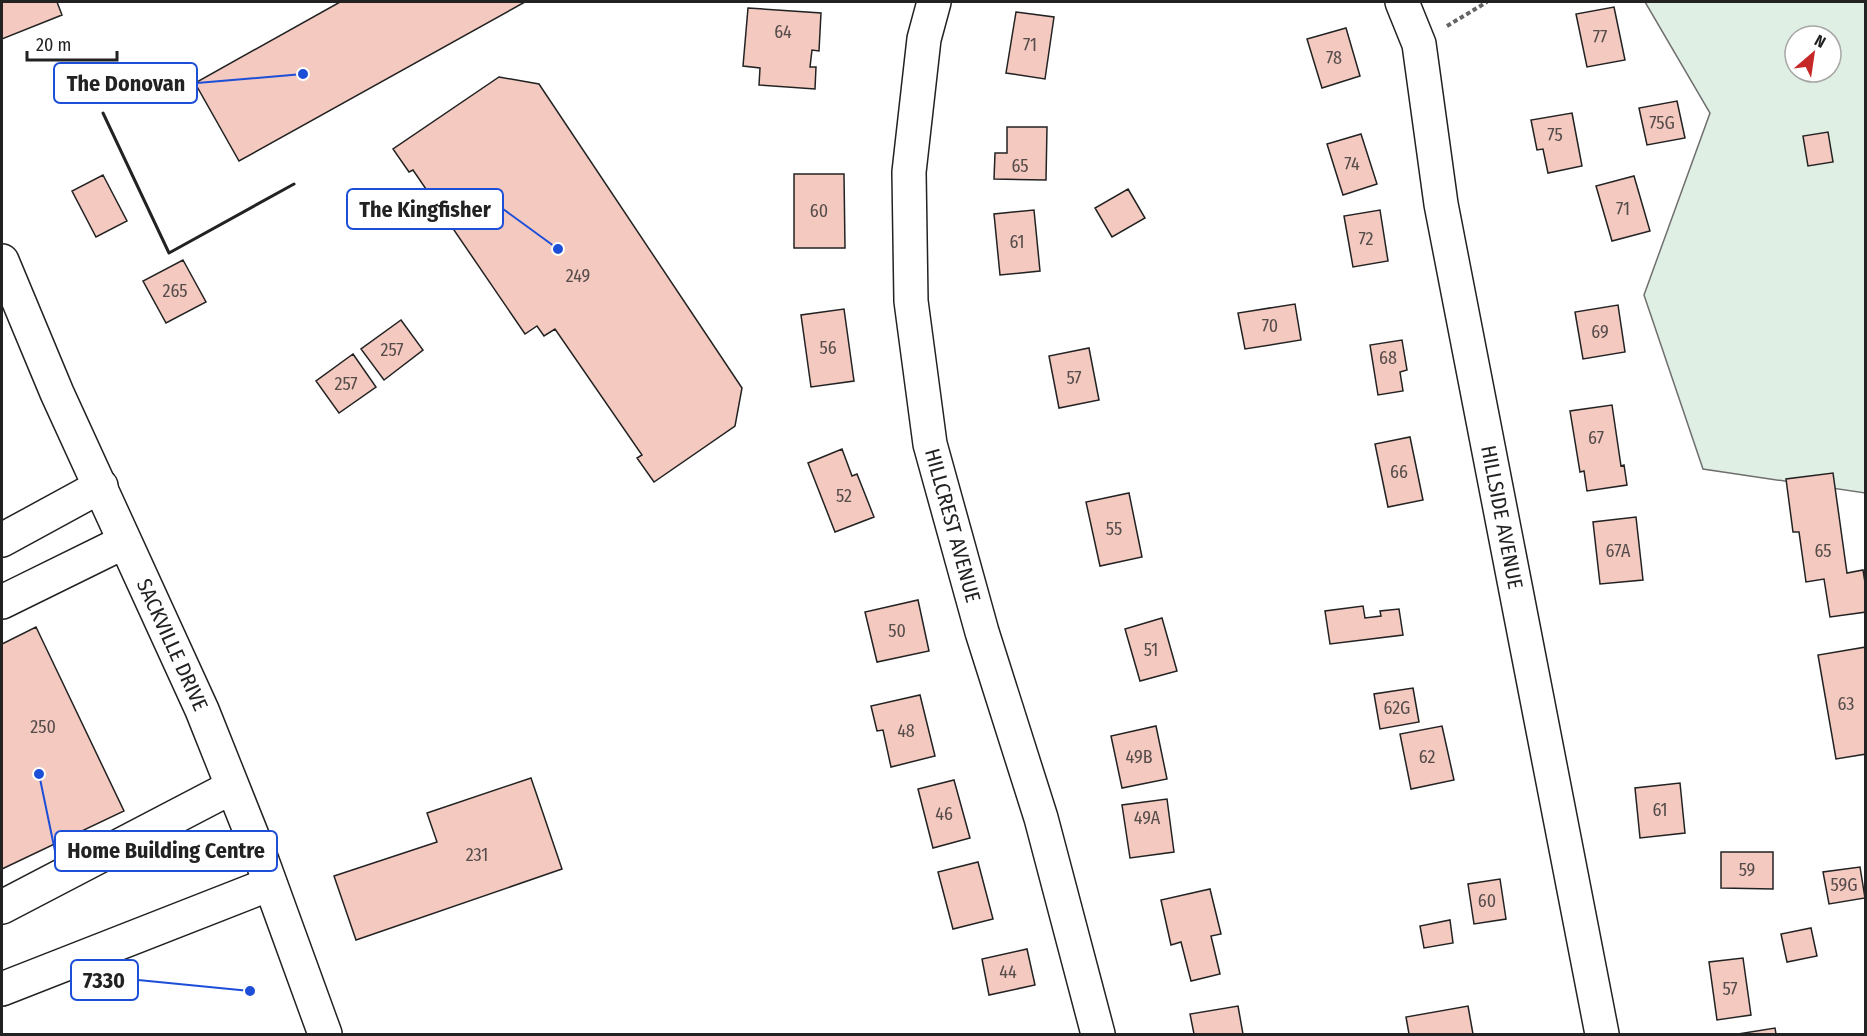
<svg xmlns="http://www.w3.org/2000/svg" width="1867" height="1036" font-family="'Fira Sans Condensed',sans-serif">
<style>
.green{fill:#e0efe3;stroke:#6f6f6f;stroke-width:1.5;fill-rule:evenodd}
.building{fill:#f3c9c0;stroke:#222;stroke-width:1.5}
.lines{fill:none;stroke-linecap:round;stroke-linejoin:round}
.minor-casing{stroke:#222;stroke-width:36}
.major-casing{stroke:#222;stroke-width:36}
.path{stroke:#646464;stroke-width:4;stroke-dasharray:4.5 3;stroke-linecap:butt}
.minor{stroke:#fff;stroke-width:33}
.major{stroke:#fff;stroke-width:33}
.wall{stroke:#222;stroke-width:3}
.labels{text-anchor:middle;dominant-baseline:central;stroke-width:4.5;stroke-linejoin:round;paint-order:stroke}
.number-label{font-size:18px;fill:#564c4a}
.street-label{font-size:21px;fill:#222;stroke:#fff}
.leader{fill:none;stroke:#1d4ed8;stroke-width:2}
.callout-dot{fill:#1d4ed8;stroke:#fff;stroke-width:2}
.callout{fill:#fff;stroke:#1d4ed8;stroke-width:2}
.callout-label{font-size:22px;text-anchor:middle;font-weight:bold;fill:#222}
</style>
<rect width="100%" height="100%" fill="#fff"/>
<path class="green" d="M1645,2H1865V493L1703,469L1644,295L1710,113ZM1795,36H1831V72H1795Z"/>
<path class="building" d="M2,2H57L62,15L2,39Z
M340,2H525L239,161L195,83Z
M1614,7L1625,60L1587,67L1576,14Z
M748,8L821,13L819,51L812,50L810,67H816L815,89L759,85L760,68L743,66Z
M1016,12L1054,17L1045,79L1006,73Z
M1346,28L1360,76L1322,88L1307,39Z
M499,77L539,84L742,388L735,426L654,482L637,458L642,455L555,329L544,336L537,326L525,334L413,170L409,172L393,149Z
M1677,101L1685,138L1647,145L1639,108Z
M1572,113L1582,166L1548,173L1543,149L1537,150L1531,120Z
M1007,127H1047L1046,180L994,179L995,153H1007Z
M1828,132L1833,162L1808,166L1803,136Z
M1361,134L1377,184L1343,195L1327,144Z
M794,174H844L845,248H794Z
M103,175L127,221L96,237L72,191Z
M1634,176L1650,231L1612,241L1596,186Z
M1128,189L1145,218L1112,237L1095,208Z
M1034,210L1040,271L1000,275L994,214Z
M1380,210L1388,261L1353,267L1344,216Z
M183,260L206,302L166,323L143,281Z
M1295,304L1301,340L1245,349L1238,313Z
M1618,305L1625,352L1583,359L1575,312Z
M844,309L854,381L811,387L801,315Z
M401,320L423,350L384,380L361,349Z
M1402,340L1407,370L1400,372L1403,391L1378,395L1370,345Z
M1089,348L1099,400L1059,408L1049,356Z
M353,354L376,387L339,413L316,381Z
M1612,405L1621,466L1624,465L1627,485L1587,491L1584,471L1580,472L1570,411Z
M1410,437L1423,500L1388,507L1375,444Z
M842,449L852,476L857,474L874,517L835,532L808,463Z
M1833,473L1847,573L1863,570L1866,589V612L1830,617L1824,579L1806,582L1799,532H1793L1786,479Z
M1129,493L1142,557L1100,566L1086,502Z
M1636,517L1643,580L1600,584L1593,522Z
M918,600L929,651L877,662L865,612Z
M1363,606L1365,618L1381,616L1380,611L1399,609L1403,635L1330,644L1325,611Z
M1162,618L1177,671L1140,681L1125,629Z
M36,627L124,811L2,869V644Z
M1866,647V754L1836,759L1818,655Z
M1413,688L1419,722L1380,729L1374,694Z
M920,695L935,756L891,767L883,730L877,731L871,706Z
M1156,726L1167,779L1122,788L1111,736Z
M1442,726L1454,780L1411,789L1400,734Z
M531,778L562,869L356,940L334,876L437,842L427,813Z
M954,780L970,838L933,848L918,789Z
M1680,783L1685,833L1640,838L1635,788Z
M1167,799L1174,852L1130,858L1122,805Z
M1721,852H1773V889L1721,888Z
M978,862L993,919L953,929L938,872Z
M1860,867L1865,898L1829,904L1823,872Z
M1500,879L1506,919L1474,924L1468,884Z
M1210,889L1221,934L1211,936L1220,974L1191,981L1181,942L1171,945L1161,900Z
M1450,920L1453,943L1424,948L1420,926Z
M1811,928L1817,956L1787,962L1781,934Z
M1027,949L1035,985L989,995L982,959Z
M1743,958L1751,1015L1717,1020L1709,962Z
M1238,1006L1243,1034H1194L1190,1014Z
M1468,1006L1473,1034H1409L1406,1017Z
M1775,1028L1776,1034H1738Z"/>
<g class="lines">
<g class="minor-casing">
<g id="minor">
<path id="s1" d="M934,2L924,39L909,172L911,301L930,444L982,632L1041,818L1098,1034"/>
<path id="s2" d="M1402,2L1419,44L1441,204L1602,1034"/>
<path d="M2,540L101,486"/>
<path d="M2,602L124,542"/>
<path d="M2,907L232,787"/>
<path d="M2,989L270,884"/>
</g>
</g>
<g class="major-casing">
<g id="major">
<path id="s3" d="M2,261L57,393L202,710L261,858L325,1034"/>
</g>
</g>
<path class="path" d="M1447,26L1487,2"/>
<use href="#minor" class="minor"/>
<use href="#major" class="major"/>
<path class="wall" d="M103,113L169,253L294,184"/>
</g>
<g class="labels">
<g class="number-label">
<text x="783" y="32">64</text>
<text x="1600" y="37">77</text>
<text x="1030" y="45">71</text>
<text x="1334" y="58">78</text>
<text x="1662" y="123">75G</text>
<text x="1555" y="135">75</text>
<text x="1352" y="164">74</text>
<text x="1020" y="166">65</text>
<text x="1623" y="209">71</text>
<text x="819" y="211">60</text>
<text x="1366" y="239">72</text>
<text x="1017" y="242">61</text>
<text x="578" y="276">249</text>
<text x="175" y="291">265</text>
<text x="1270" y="326">70</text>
<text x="1600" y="332">69</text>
<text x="828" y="348">56</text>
<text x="392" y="350">257</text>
<text x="1388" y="358">68</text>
<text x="1074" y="378">57</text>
<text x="346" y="384">257</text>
<text x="1596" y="438">67</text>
<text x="1399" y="472">66</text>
<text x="844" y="496">52</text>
<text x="1114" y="529">55</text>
<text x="1618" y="551">67A</text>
<text x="1823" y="551">65</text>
<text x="897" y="631">50</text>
<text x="1151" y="650">51</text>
<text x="1846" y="704">63</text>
<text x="1397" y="708">62G</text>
<text x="43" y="727">250</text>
<text x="906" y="731">48</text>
<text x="1139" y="757">49B</text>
<text x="1427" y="757">62</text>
<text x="1660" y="810">61</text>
<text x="944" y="814">46</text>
<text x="1147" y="818">49A</text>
<text x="477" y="855">231</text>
<text x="1747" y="870">59</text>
<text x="1844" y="885">59G</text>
<text x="1487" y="901">60</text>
<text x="1008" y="972">44</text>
<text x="1730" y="989">57</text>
</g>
<g class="street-label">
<text stroke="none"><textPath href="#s2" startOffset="526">HILLSIDE AVENUE</textPath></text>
<text stroke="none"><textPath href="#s1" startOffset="530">HILLCREST AVENUE</textPath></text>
<text stroke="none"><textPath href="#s3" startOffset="420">SACKVILLE DRIVE</textPath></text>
</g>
</g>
<path class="leader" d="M303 74L197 83M558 249L503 209M39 774L55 851M250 991L138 980"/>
<g class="callout-dot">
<circle cx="303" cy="74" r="6"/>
<circle cx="558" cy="249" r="6"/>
<circle cx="39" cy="774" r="6"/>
<circle cx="250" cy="991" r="6"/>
</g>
<g class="callout">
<rect x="54" y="63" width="143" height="40" rx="6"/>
<rect x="347" y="189" width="156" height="40" rx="6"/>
<rect x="55" y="831" width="222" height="40" rx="6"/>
<rect x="71" y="960" width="67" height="40" rx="6"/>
</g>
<g class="callout-label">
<text x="126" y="91">The Donovan</text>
<text x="425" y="217">The Kingfisher</text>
<text x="166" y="858">Home Building Centre</text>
<text x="104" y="988">7330</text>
</g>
<rect width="1867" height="1036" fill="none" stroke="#222222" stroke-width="6"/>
<g transform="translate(1813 54) rotate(29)"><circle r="28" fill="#ffffff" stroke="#a7a7a7" stroke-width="1.5"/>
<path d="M0-4.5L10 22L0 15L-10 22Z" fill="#c62828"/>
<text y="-9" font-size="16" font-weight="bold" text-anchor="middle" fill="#222222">N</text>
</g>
<path d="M27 51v9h90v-9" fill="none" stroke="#222222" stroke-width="3"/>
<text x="36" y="51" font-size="18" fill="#222222" stroke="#ffffff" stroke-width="4.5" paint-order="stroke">20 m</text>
</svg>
